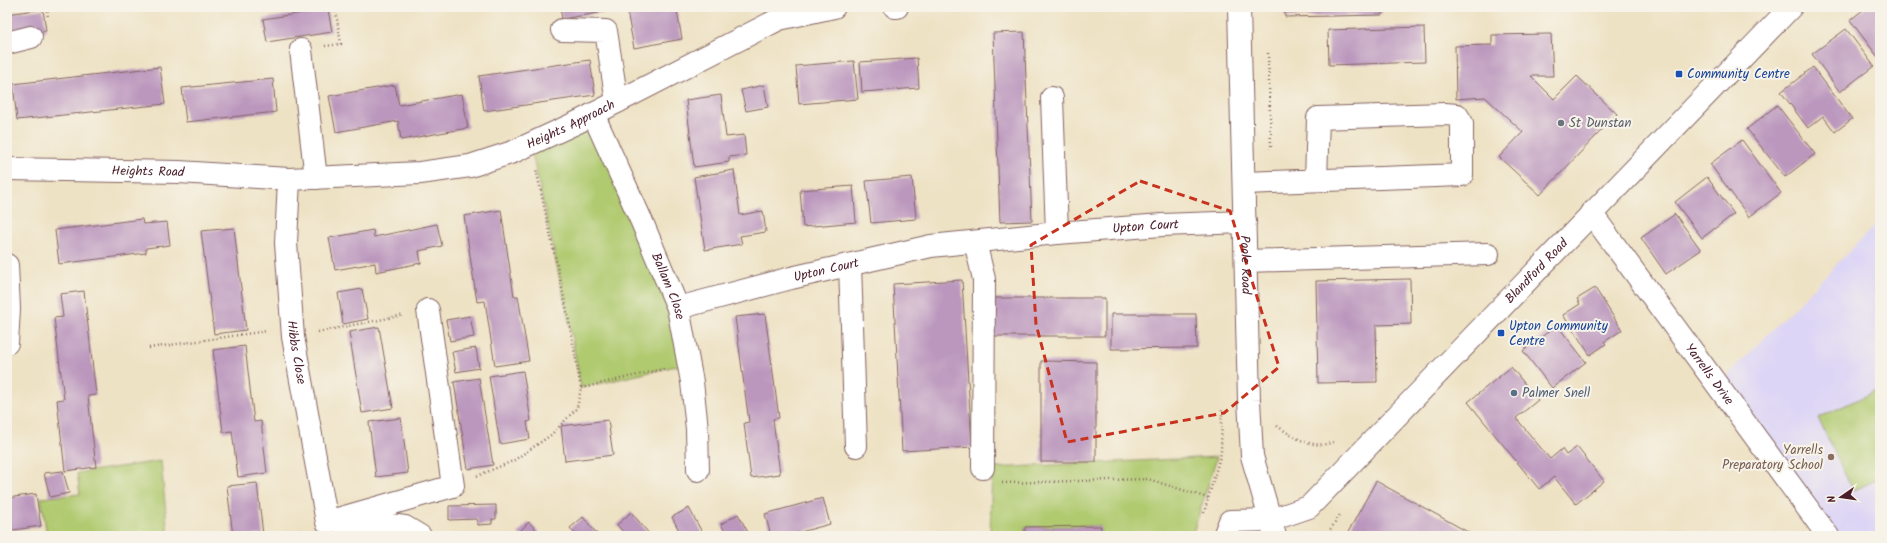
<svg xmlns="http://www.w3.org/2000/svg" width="1887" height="543" font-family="Kalam,sans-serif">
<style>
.built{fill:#ddd5f6}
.green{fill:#b0ca6f;stroke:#7d744d}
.building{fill:#bb97be}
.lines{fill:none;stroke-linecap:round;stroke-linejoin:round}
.minor-casing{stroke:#836361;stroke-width:24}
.major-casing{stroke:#836361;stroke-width:24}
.path{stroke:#836361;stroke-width:2.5;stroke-dasharray:1 3;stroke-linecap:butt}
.minor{stroke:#fff;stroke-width:22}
.major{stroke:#fff;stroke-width:22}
.marked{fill:none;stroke:#c8321e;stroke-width:3;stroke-dasharray:8 5;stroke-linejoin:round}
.transit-dot{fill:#1a4fb4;stroke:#f7f3e8;stroke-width:1.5}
.worship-dot{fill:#6b7280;stroke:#f7f3e8;stroke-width:1.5}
.service-dot{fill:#5c6f8a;stroke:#f7f3e8;stroke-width:1.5}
.education-dot{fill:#8d6e63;stroke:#f7f3e8;stroke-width:1.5}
.labels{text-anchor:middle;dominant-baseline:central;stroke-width:4;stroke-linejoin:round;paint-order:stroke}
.transit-label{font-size:13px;fill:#164399;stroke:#f7f3e8;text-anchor:start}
.worship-label{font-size:13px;fill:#5b616d;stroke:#f7f3e8;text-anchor:start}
.street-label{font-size:13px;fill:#4a1f2b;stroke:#f7f3e8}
.service-label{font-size:13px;fill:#4e5e75;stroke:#f7f3e8;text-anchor:start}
.education-label{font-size:13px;fill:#785e54;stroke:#f7f3e8;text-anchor:end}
</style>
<rect width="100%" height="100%" fill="#f7f3e8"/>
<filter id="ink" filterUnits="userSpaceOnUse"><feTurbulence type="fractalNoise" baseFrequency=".025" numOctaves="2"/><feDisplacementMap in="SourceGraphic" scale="8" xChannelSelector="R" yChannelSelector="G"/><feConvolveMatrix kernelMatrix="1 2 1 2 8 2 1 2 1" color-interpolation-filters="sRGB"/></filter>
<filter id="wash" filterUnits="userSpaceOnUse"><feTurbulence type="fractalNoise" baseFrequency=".012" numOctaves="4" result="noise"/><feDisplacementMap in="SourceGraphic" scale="16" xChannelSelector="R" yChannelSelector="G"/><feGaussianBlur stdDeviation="0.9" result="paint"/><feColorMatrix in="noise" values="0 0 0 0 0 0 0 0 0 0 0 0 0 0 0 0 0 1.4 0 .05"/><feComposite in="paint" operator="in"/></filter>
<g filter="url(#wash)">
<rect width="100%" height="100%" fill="#eee2c4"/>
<path class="built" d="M1880,220V536H1839L1726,377Z"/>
<path class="green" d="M593,114L689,363L581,388L568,316L530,144Z
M1880,389V478L1853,491L1818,418Z
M1217,457L1192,536H1100V526L1025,527V536H990L992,468Z
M161,461L168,536H47L41,498L80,494L77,473Z"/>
<g id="blocks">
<path class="building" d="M560,7H628V8L562,19Z
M650,7H695L677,11L682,39L634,48L627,11Z
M1284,7H1382V15L1285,17Z
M1867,7H1880V55L1878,57L1850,20Z
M43,9L46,31L7,37V14Z
M328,9L332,32L267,42L263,19Z
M1424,27L1425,62L1329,65L1328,30Z
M1846,29L1874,66L1840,92L1812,54Z
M1024,32L1032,221L1000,222L993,33Z
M1551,34L1553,76H1531L1554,99L1577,76L1617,114L1540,195L1499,157L1523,132L1485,97L1456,99L1455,46L1492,45V35Z
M917,58L919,88L862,92L860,62Z
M590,60L595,95L484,111L479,76Z
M854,61L858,99L799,104L796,66Z
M160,67L165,104L17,120L13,84Z
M1813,67L1852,119L1835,132L1823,116L1808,128L1781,92Z
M273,79L276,112L186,122L182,88Z
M395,85L399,105L462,94L468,128L401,140L398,121L336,132L329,96Z
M764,85L768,107L746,111L741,90Z
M721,95L726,137L744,135L746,155L729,157V162L694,167L686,100Z
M1777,105L1815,154L1785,177L1747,129Z
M1742,140L1781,193L1749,217L1710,164Z
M734,170L740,215L763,211L766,232L740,236L742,244L705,250L694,177Z
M912,177L916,219L871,223L866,181Z
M1707,177L1734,214L1702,238L1675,202Z
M853,186L856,222L803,227L800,190Z
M501,210L514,296H518L529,361L495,366L485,301L477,302L464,216Z
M1675,214L1701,250L1666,274L1641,238Z
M142,219L143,224L167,222L170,245L146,248V253L59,264L55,230Z
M437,224L442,246L419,251L421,263L376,272L375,263L335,270L329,238L373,230L374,237Z
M234,228L246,330L214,334L201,231Z
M1410,279L1411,324L1376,325L1377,382L1318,383L1316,281Z
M962,280L972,447L902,451L893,284Z
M1595,288L1622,330L1604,342L1606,344L1590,355L1563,315L1580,304L1577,299Z
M362,289L368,319L343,324L338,293Z
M84,291L96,395L88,396L96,467L65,471L57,400L64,399L54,318L63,317L60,294Z
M992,298H1105V336H992Z
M765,314L779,418L773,419L780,474L751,478L744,423L749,422L735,317Z
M1111,314H1196L1197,348L1111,349Z
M470,316L474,337L450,341L446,320Z
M1557,325L1586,362L1552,388L1523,351Z
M379,327L393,408L362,413L349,332Z
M245,346L254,422L261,421L267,473L238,477L232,431L223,432L213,350Z
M476,348L479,368L456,372L452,352Z
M1041,361L1096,362V462H1041Z
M1511,367L1538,400L1516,418L1550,459L1562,449L1566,455L1577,447L1604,481L1576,504L1554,477L1539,489L1468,402Z
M523,371L531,421L527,422L530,439L500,444L489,376Z
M479,378L493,465L468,469L454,382Z
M401,418L408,473L376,477L369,422Z
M608,420L613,455L565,461L561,426Z
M63,471L69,493L50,497L44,473Z
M1376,481L1475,536H1346Z
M257,483L263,535L233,536L227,486Z
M36,494L41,526L7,531V498Z
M823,498L830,524L786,536H771L765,514Z
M496,505V519H492V524L478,525L477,519L449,520V506Z
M689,508L704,536H682L672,517Z
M631,512L651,536H627L617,525Z
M738,514L750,536H727L721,524Z
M583,517L599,536H577L570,528Z
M529,522L542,536H521L518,533Z
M1101,526L1100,536H1025V527Z"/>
</g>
</g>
<g filter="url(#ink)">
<use href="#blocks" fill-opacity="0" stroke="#836361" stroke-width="1"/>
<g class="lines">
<g class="minor-casing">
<g id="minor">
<path d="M895,7H897"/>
<path d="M562,30L606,31L617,102"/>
<path d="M7,43L31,37"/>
<path d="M301,50L316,178"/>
<path d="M1052,98L1057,233"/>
<path id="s1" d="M593,114L642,222L678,308L692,382L697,429L698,470"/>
<path id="s2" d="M7,169L179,172L289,179L420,173L470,166L513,152L578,122L779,19L834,7"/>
<path id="s3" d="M289,179L286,243L293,337L327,522L453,486L428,310"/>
<path d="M1244,183L1462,175V123L1457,115L1445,114L1318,118L1316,180"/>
<path id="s4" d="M1591,213L1828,536"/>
<path d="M975,242L984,279L983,468"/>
<path d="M1246,261L1488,254"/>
<path d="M7,265L9,309L7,343"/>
<path d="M850,265L856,446"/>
<path id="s5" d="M678,308L791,278L931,246L1057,233L1162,225L1245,222"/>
<path d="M345,530L382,524L405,527L420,536"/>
</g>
</g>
<g class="major-casing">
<g id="major">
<path id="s6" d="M1239,7L1249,400L1252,456L1275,536"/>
<path id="s7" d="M1224,536L1230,521L1271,520L1309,507L1791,7"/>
</g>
</g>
<path class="path" d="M47,7L48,18
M325,46L341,44L335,7
M1268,53L1271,145L1270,149
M318,332L404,315
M149,348L267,331
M581,388L664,369
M1277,426C1294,437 1312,450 1334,442
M477,476L513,461L551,435L577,408L581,388L568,316L536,169
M1002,483L1148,479L1208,498
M1204,513L1221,453L1222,410
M281,536L304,529
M1326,536L1341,513"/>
<use href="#minor" class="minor"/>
<use href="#major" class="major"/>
</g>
</g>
<path class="marked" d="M1140,181L1230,211L1279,367L1224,413L1067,442L1036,324L1031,245Z"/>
<g class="transit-dot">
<rect x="1675" y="70" width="8" height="8" rx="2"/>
<rect x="1497" y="329" width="8" height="8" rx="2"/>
</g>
<circle class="worship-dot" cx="1561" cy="123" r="4"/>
<circle class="service-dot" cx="1514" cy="393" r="4"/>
<circle class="education-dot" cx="1831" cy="457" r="4"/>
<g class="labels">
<g class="transit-label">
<text x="1687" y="74">Community Centre</text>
<text x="1509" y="326">Upton Community<tspan x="1509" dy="15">Centre</tspan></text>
</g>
<g class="worship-label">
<text x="1569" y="123">St Dunstan</text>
</g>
<g class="street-label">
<text stroke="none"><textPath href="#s2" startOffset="573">Heights Approach</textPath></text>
<text stroke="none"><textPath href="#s2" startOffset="141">Heights Road</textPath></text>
<text stroke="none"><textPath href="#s5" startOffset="476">Upton Court</textPath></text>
<text stroke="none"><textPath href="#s6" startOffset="258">Poole Road</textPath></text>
<text stroke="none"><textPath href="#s5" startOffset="153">Upton Court</textPath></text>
<text stroke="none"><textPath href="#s7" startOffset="425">Blandford Road</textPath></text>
<text stroke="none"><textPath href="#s1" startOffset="188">Ballam Close</textPath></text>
<text stroke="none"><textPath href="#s3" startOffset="174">Hibbs Close</textPath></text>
<text stroke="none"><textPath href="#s4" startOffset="200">Yarrells Drive</textPath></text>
</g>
<g class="service-label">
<text x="1522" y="393">Palmer Snell</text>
</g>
<g class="education-label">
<text x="1823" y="450">Yarrells<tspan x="1823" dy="15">Preparatory School</tspan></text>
</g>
</g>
<rect width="1887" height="543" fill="none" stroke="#f7f3e8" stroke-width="24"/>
<g transform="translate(1841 497) rotate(257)" stroke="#f7f3e8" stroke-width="3" paint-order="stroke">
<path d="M0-3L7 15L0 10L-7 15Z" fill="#4a1f2b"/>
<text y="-6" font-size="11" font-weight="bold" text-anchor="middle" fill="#4a1f2b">N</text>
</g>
</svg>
